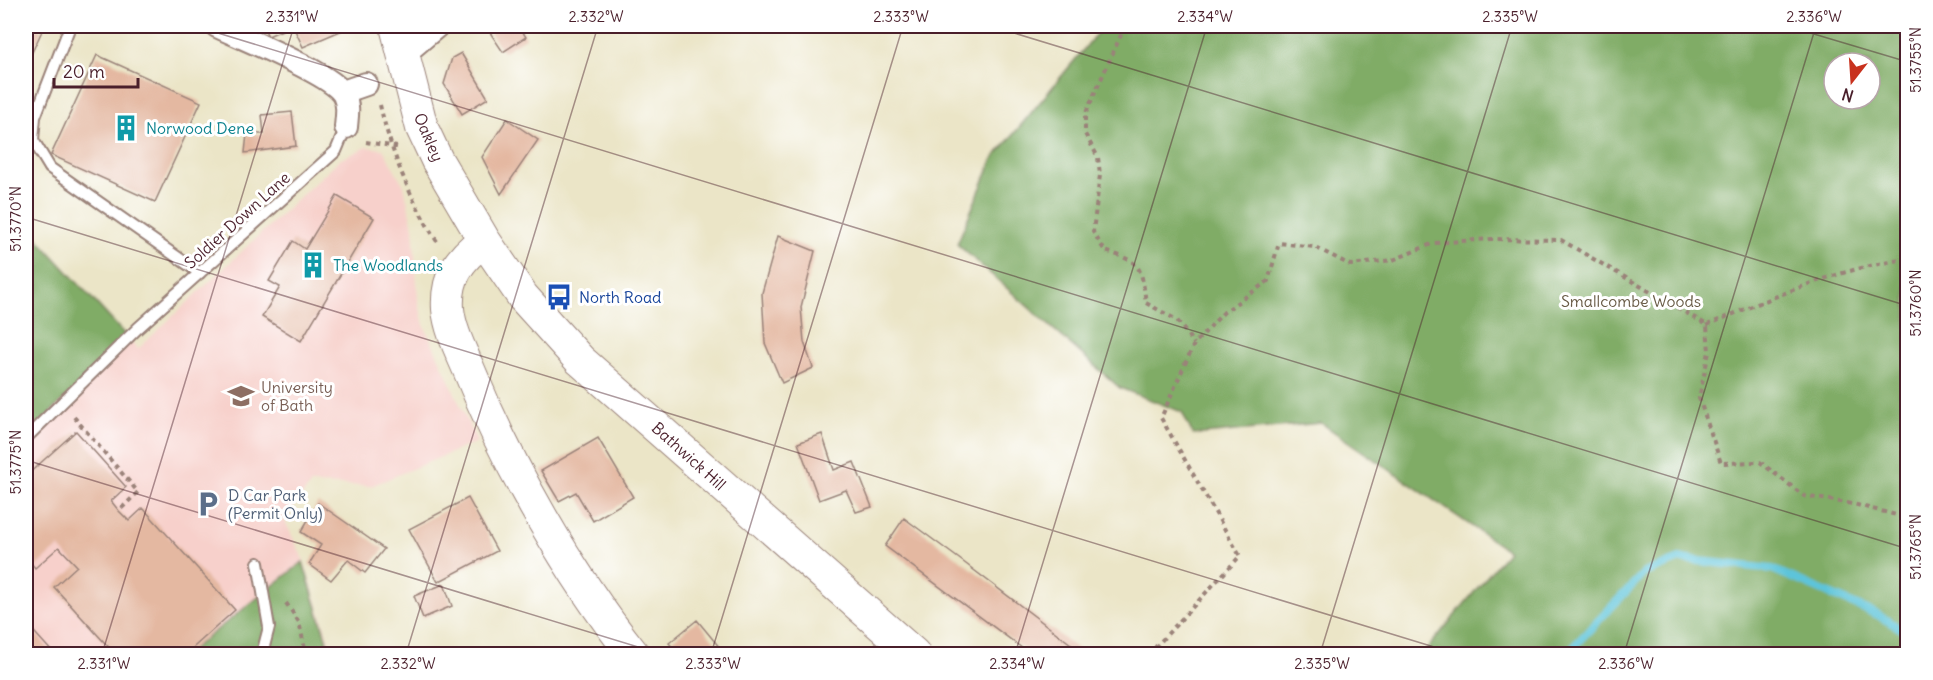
<svg xmlns="http://www.w3.org/2000/svg" width="1933" height="680" font-family="Delius,sans-serif">
<style>
.built{fill:#f7d0cb}
.forest{fill:#80ac66;stroke:#656648;stroke-width:1.5;fill-rule:evenodd}
.lines{fill:none;stroke-linecap:round;stroke-linejoin:round}
.stream{stroke:#5dc4da;stroke-width:8}
.building{fill:#e4b8a1}
.lane-casing{stroke:#9a8279;stroke-width:14}
.street-casing{stroke:#9a8279;stroke-width:26}
.secondary-casing{stroke:#9a8279;stroke-width:34}
.path{stroke:#9a8279;stroke-width:4;stroke-dasharray:4.5 4.5;stroke-linecap:butt}
.lane{stroke:#fff;stroke-width:10}
.street{stroke:#fff;stroke-width:22}
.secondary{stroke:#fff;stroke-width:32}
.ticks{fill:none;stroke:#4a1f2b;stroke-width:1.5;stroke-opacity:0.45}
.labels{text-anchor:middle;dominant-baseline:central;stroke-width:6;stroke-linejoin:round;paint-order:stroke}
.culture-label{font-size:16px;fill:#0d838f;stroke:#fff;text-anchor:start}
.street-label{font-size:16px;fill:#4a1f2b;stroke:#fff}
.transit-label{font-size:16px;fill:#164399;stroke:#fff;text-anchor:start}
.park-label{font-size:16px;fill:#685a45;stroke:#fff}
.education-label{font-size:16px;fill:#785e54;stroke:#fff;text-anchor:start}
.service-label{font-size:16px;fill:#4e5e75;stroke:#fff;text-anchor:start}
.neatline{fill:none;stroke:#4a1f2b;stroke-width:2}
.ticks-label{font-size:15px;text-anchor:middle;fill:#4a1f2b}
</style>
<rect width="100%" height="100%" fill="#fff"/>
<filter id="ink" filterUnits="userSpaceOnUse"><feTurbulence type="fractalNoise" baseFrequency=".0167" numOctaves="2"/><feDisplacementMap in="SourceGraphic" scale="12" xChannelSelector="R" yChannelSelector="G"/><feConvolveMatrix kernelMatrix="1 2 1 2 8 2 1 2 1" color-interpolation-filters="sRGB"/></filter>
<filter id="wash" filterUnits="userSpaceOnUse"><feTurbulence type="fractalNoise" baseFrequency=".008" numOctaves="4" result="noise"/><feDisplacementMap in="SourceGraphic" scale="24" xChannelSelector="R" yChannelSelector="G"/><feGaussianBlur stdDeviation="1.35" result="paint"/><feColorMatrix in="noise" values="0 0 0 0 0 0 0 0 0 0 0 0 0 0 0 0 0 1.4 0 .05"/><feComposite in="paint" operator="in"/></filter>
<g filter="url(#wash)">
<rect width="100%" height="100%" fill="#ebe5c7"/>
<path class="built" d="M367,147L383,149L404,186L413,227L418,300L424,325L477,442L371,486L311,484L284,519L303,559L333,654H26V226L138,349L339,160Z"/>
<path class="forest" d="M1103,26H1907V654H1423L1508,551L1321,423L1193,435L1182,412L1120,388L957,244L993,159ZM1834,63H1870V99H1834Z
M26,226L127,337L26,437Z
M303,562L331,654H186Z"/>
<g class="lines">
<path class="stream" d="M1570,650L1644,573L1680,559L1772,569L1878,615L1908,633"/>
</g>
<g id="blocks">
<path class="building" d="M26,26L42,31L26,65Z
M263,26H292L268,36Z
M293,26H352L303,47Z
M497,26H519L526,37L503,52L489,31Z
M461,53L488,98L462,114L444,84L452,58Z
M97,55L201,102L155,202L51,155Z
M292,112L296,146L245,153L247,134H264L262,115Z
M507,119L538,140L501,194L482,157Z
M337,196L374,218L301,341L262,317L280,287L269,281L293,241L305,249Z
M778,236L815,251L801,307L804,342L813,368L782,383L765,343L762,293Z
M76,431L126,487L111,501L119,511L129,521L143,508L235,610L186,654H115L54,587L77,566L59,547L35,568L26,557V476Z
M822,434L834,470L854,462L872,507L856,512L846,490L819,500L798,443Z
M598,438L633,497L593,521L576,492L559,501L541,471Z
M468,498L497,551L438,582L409,529Z
M318,503L384,549L365,573L348,560L331,580L309,564L321,545L301,532Z
M904,518L962,561L1084,654H1030L885,546Z
M444,584L452,606L423,618L414,596Z
M697,620L725,654H678L669,643Z
M26,623L54,654H26Z"/>
</g>
</g>
<g filter="url(#ink)">
<use href="#blocks" fill-opacity="0" stroke="#9a8279" stroke-width="1.5"/>
<g class="lines">
<g class="lane-casing">
<path id="lane" d="M70,26L35,117L33,140L50,168L200,273
M26,438L138,328L336,151L346,127
M258,563L269,627L262,654"/>
</g>
<g class="street-casing">
<path id="street" d="M217,26C242,38 333,74 344,95C349,106 347,115 346,127
M404,54L437,26
M343,92L366,84"/>
</g>
<g class="secondary-casing">
<path id="secondary" d="M396,26L422,128L437,160L484,240L523,297L580,360L914,654
M484,240C459,259 446,277 448,309C450,330 461,351 469,370C508,466 569,573 633,654"/>
</g>
<path class="path" d="M1125,26L1085,115V134L1098,157L1100,175L1093,232L1105,251C1142,262 1141,266 1146,303L1177,320L1194,344
M380,105C391,153 411,201 438,243
M366,142L397,147
M1707,325C1772,298 1838,268 1908,259
M74,417L138,492L119,511
M286,603L299,622L306,654
M1149,654L1240,556L1161,418L1194,344L1224,312L1268,281L1279,243L1315,247L1350,265L1393,260L1434,243L1491,239L1561,240L1707,325L1709,352L1699,398L1721,463L1760,462L1804,496L1853,504L1908,518"/>
<use href="#lane" class="lane"/>
<use href="#street" class="street"/>
<use href="#secondary" class="secondary"/>
</g>
</g>
<path class="ticks" d="M195,26L1908,549M991,26L1908,306M1787,26L1908,62M26,217L1457,654M26,460L661,654M102,654L294,26M406,654L598,26M711,654L903,26M1015,654L1207,26M1320,654L1512,26M1624,654L1816,26"/>
<defs>
<g id="building-bare" transform="scale(2.07)"><path d="M-4-6H4V6H1V3H-1V6H-4ZM-2.5-4.3h1.7v1.8h-1.7ZM.8-4.3h1.7v1.8H.8ZM-2.5-1h1.7V.8h-1.7ZM.8-1h1.7V.8H.8Z" fill="#0f9aa8" stroke="#fff" stroke-width="2.5" paint-order="stroke"/></g>
<g id="bus-bare" transform="scale(2.07)"><path d="M-5-6H5V4H4V6H2V4H-2V6H-4V4H-5ZM-3.5-4V0h7V-4ZM-3.5 1.2v1.5H-2V1.2ZM2 1.2v1.5H3.5V1.2Z" fill="#1a4fb4" stroke="#fff" stroke-width="2.5" paint-order="stroke"/></g>
<g id="university-bare" transform="scale(2.07)"><path d="M0-5L7-2L0 1L-7-2ZM-4 1L0 2.5L4 1V4Q0 6-4 4Z" fill="#8d6e63" stroke="#fff" stroke-width="2.5" paint-order="stroke"/></g>
<g id="parking-bare" transform="scale(2.07)"><path d="M-3.5-5.5H1a3.5 3.5 0 0 1 0 7H-1V5.5H-3.5ZM-1-3.4V-.6H.8a1.4 1.4 0 0 0 0-2.8Z" fill="#5c6f8a" stroke="#fff" stroke-width="2.5" paint-order="stroke"/></g>
</defs>
<g fill-rule="evenodd">
<use href="#building-bare" x="126" y="128"/>
<use href="#building-bare" x="313" y="265"/>
<use href="#bus-bare" x="559" y="297"/>
<use href="#university-bare" x="241" y="396"/>
<use href="#parking-bare" x="208" y="504"/>
</g>
<g class="labels">
<g class="culture-label">
<text x="146" y="128">Norwood Dene</text>
<text x="333" y="265">The Woodlands</text>
</g>
<g class="street-label">
<text transform="translate(429 137) rotate(67)">Oakley</text>
<text transform="translate(237 220) rotate(-42)">Soldier Down Lane</text>
<text transform="translate(689 456) rotate(42)">Bathwick Hill</text>
</g>
<g class="transit-label">
<text x="579" y="297">North Road</text>
</g>
<g class="park-label">
<text x="1631" y="301">Smallcombe Woods</text>
</g>
<g class="education-label">
<text x="261" y="387">University<tspan x="261" dy="18">of Bath</tspan></text>
</g>
<g class="service-label">
<text x="228" y="495">D Car Park<tspan x="228" dy="18">(Permit Only)</tspan></text>
</g>
</g>
<rect width="1933" height="680" fill="none" stroke="#fff" stroke-width="66"/>
<g transform="translate(1852 81) rotate(197)"><circle r="28" fill="#ffffff" stroke="#b7a5aa" stroke-width="1.5"/>
<path d="M0-4.5L10 22L0 15L-10 22Z" fill="#c8321e"/>
<text y="-9" font-size="16" font-weight="bold" text-anchor="middle" fill="#4a1f2b">N</text>
</g>
<path d="M54 78v9h84v-9" fill="none" stroke="#4a1f2b" stroke-width="3"/>
<text x="63" y="78" font-size="18" fill="#4a1f2b" stroke="#ffffff" stroke-width="4.5" paint-order="stroke">20 m</text>
<rect x="33" y="33" width="1867" height="614" class="neatline"/>
<g class="ticks-label">
<text x="292" y="22">2.331°W</text>
<text x="596" y="22">2.332°W</text>
<text x="901" y="22">2.333°W</text>
<text x="1205" y="22">2.334°W</text>
<text x="1510" y="22">2.335°W</text>
<text x="1814" y="22">2.336°W</text>
<text transform="translate(1916 60) rotate(-90)" y="5">51.3755°N</text>
<text transform="translate(16 219) rotate(-90)" y="5">51.3770°N</text>
<text transform="translate(1916 303) rotate(-90)" y="5">51.3760°N</text>
<text transform="translate(16 462) rotate(-90)" y="5">51.3775°N</text>
<text transform="translate(1916 547) rotate(-90)" y="5">51.3765°N</text>
<text x="104" y="669">2.331°W</text>
<text x="408" y="669">2.332°W</text>
<text x="713" y="669">2.333°W</text>
<text x="1017" y="669">2.334°W</text>
<text x="1322" y="669">2.335°W</text>
<text x="1626" y="669">2.336°W</text>
</g>
</svg>
